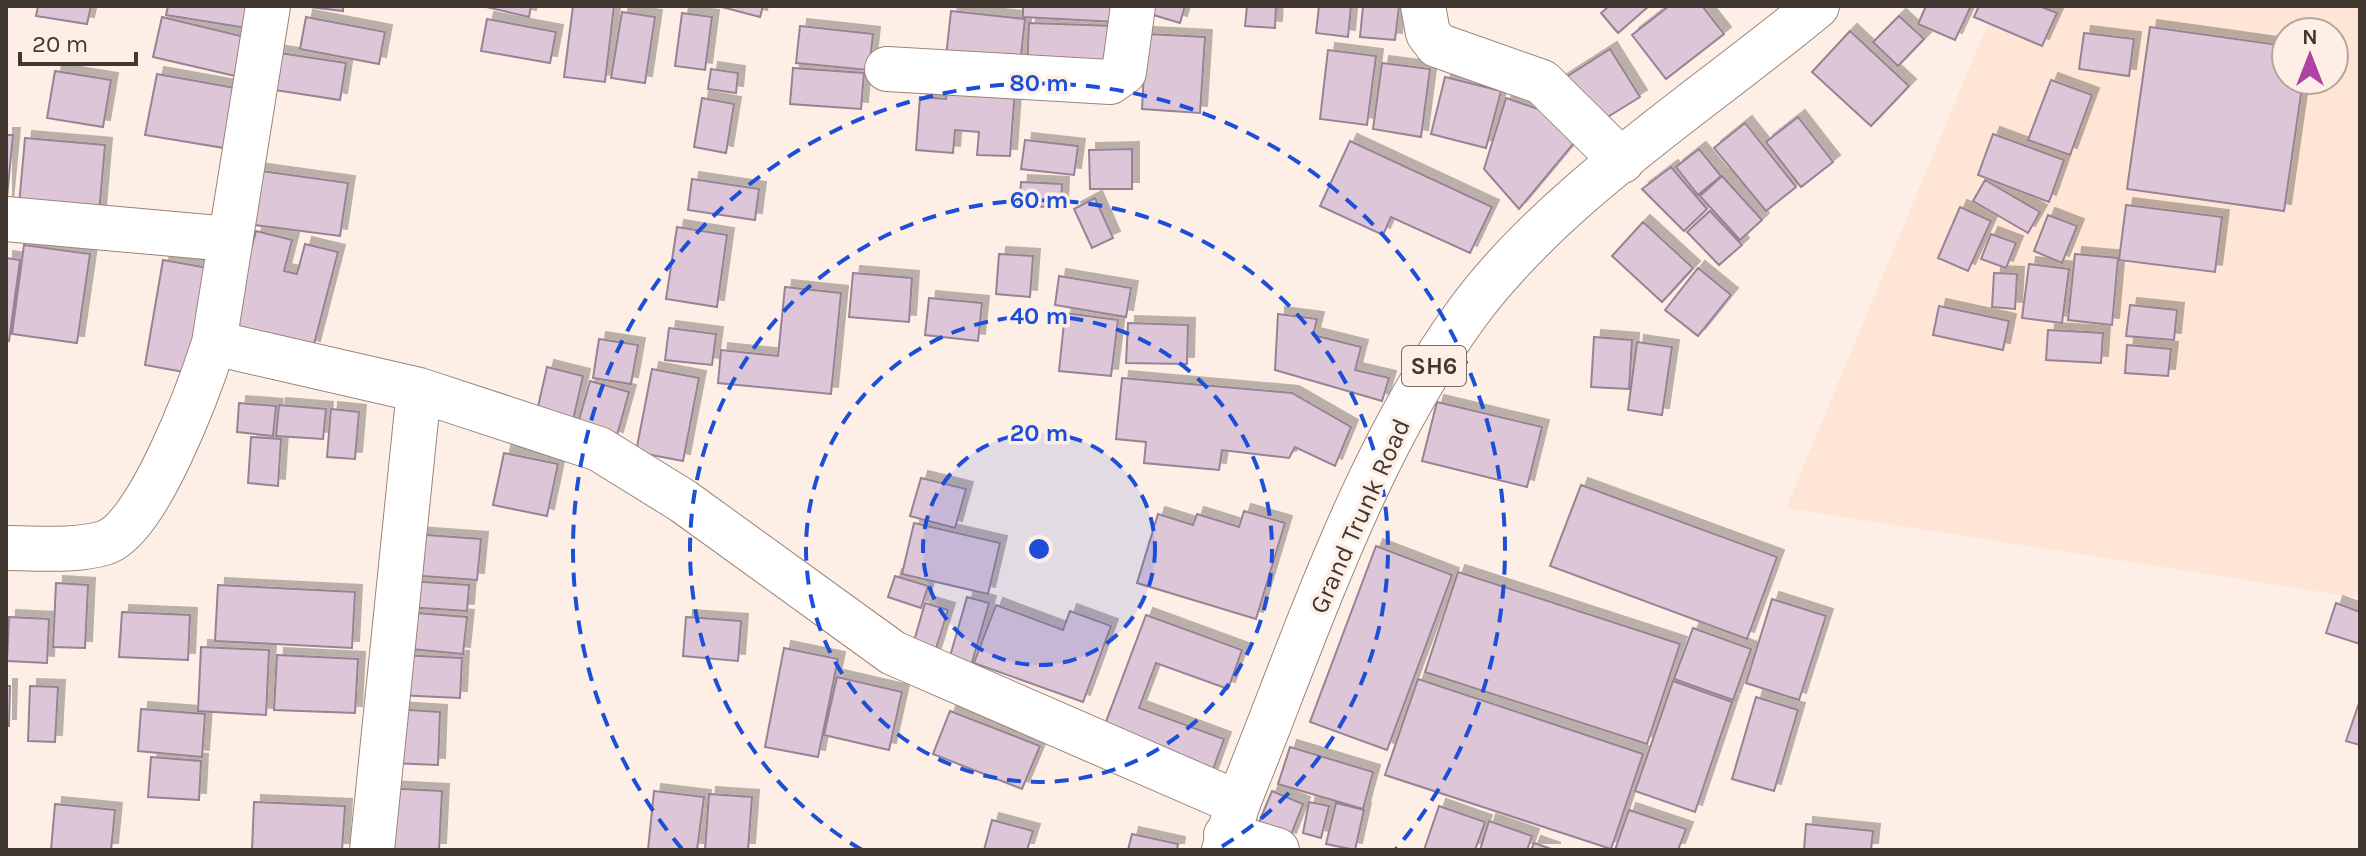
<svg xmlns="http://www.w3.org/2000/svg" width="2366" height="856" font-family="Karla,sans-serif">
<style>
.built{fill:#ffe5d6;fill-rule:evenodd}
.building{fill:#ddc6d8;stroke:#978393;stroke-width:2;filter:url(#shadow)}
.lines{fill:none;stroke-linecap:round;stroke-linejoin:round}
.minor-casing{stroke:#9b8477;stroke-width:46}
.major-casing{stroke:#9b8477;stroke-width:46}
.minor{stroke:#fff;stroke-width:44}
.major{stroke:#fff;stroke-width:44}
.ring{fill:none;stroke:#1d4ed8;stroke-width:4;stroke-dasharray:14 10}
.labels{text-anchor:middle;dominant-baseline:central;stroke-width:7;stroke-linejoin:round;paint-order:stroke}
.shield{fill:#feefe6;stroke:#7a6f68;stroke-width:2}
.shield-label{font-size:24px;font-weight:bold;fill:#423832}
.street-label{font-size:26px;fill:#423832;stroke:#feefe6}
.centre{fill:#1d4ed8;stroke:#feefe6;stroke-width:4}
.ring-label{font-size:24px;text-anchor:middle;font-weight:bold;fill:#1d4ed8;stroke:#feefe6;stroke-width:7;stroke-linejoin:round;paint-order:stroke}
</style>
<defs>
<filter id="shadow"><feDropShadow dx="7" dy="-7" stdDeviation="0" flood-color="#0004"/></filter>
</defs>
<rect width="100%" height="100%" fill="#feefe6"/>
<path class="built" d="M1995,6H2360V598L1786,508ZM2286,32H2334V80H2286Z"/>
<path class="building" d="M38,6H91L87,24L36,16Z
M168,6H256L253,29L166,15Z
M302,6H343V11Z
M482,6H531L529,17Z
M573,6H614L605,82L564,77Z
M718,6H763L760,17Z
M1023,6H1118L1117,22L1023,17Z
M1141,6H1185L1180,23L1140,11Z
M1247,6H1276L1275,28L1245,26Z
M1319,6H1351L1348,37L1316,33Z
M1363,6H1399L1395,40L1360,37Z
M1609,6H1649L1618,33L1601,13Z
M1669,6H1702L1724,34L1666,79L1632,35Z
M1926,6H1971L1955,40L1918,24Z
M1979,6H2039L2057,13L2042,46L1974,17Z
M951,11L1025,19L1019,74L945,66Z
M622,12L655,17L645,83L611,78Z
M682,13L712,17L705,70L675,66Z
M1899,16L1924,39L1898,66L1873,42Z
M162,17L253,39L244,78L153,57Z
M306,17L385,32L379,64L300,49Z
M487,19L556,32L550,63L481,51Z
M1029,23L1116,26L1115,71L1027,69Z
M800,26L873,34L869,70L796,63Z
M2150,27L2286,46V80H2303L2284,211L2127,189Z
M1850,31L1909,86L1871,126L1812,72Z
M2084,33L2134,39L2129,76L2079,69Z
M1146,34L1205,37L1200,113L1142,109Z
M1610,49L1640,97L1590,128L1560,81Z
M1328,50L1376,56L1367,125L1320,119Z
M273,52L346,63L340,100L268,89Z
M1382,63L1430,69L1421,137L1373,129Z
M793,68L864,73L861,109L790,104Z
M711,69L738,73L736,93L708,89Z
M55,71L111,80L103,127L47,118Z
M157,74L241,89L230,149L145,135Z
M1445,77L1501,91L1486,148L1431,134Z
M2051,80L2092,95L2070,155L2028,140Z
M947,85L1015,89L1010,156L977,155L979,132L955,130L953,153L916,150L920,97L946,99Z
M702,98L734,104L726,153L694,147Z
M1506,98L1544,111L1574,143L1519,209L1484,169Z
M1798,117L1833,162L1801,187L1766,142Z
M1745,123L1796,187L1766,211L1714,148Z
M1993,134L2064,160L2049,202L1978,175Z
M6,135H13L6,207Z
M25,138L105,145L99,213L19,205Z
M1025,140L1078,146L1074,175L1021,169Z
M1350,141L1492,207L1470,253L1391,217L1383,235L1320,206Z
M1132,149V189H1090L1089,150Z
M1699,149L1721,176L1698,195L1676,167Z
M1671,167L1707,209L1684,231L1642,189Z
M254,170L348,183L340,236L247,224Z
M1722,176L1762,220L1740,240L1700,196Z
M692,179L759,189L755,220L688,210Z
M1985,180L2040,212L2028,233L1973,201Z
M1021,182L1062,184L1061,208L1019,205Z
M1095,198L1113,238L1092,248L1074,209Z
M2126,205L2222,217L2215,272L2119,260Z
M1960,207L1991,221L1968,271L1938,258Z
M1710,211L1742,245L1719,265L1687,232Z
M2048,215L2077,226L2062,263L2034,251Z
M1643,222L1693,268L1662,302L1612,256Z
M677,227L727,235L717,307L666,299Z
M256,231L292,240L284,271L297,274L305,244L338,252L313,348L230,327Z
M1991,234L2016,243L2006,268L1981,259Z
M24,245L90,254L77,343L12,334Z
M999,254L1033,256L1030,297L996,294Z
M2075,254L2118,258L2112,325L2068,320Z
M6,258L20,260L9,341L6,340Z
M163,260L214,269L195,374L145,365Z
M2029,264L2069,269L2062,323L2022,318Z
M1698,268L1731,295L1698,336L1665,310Z
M853,273L912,278L909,322L849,317Z
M1994,273L2017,274L2015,309L1992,307Z
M1059,276L1131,288L1126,317L1055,305Z
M785,287L841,293L831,394L718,383L721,350L778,356Z
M929,298L982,303L978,341L925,335Z
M2130,305L2177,310L2174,340L2126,336Z
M1939,306L2009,321L2003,350L1933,335Z
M1065,313L1118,320L1111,376L1059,371Z
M1278,314L1317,319L1313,335L1361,347L1355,370L1389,378L1382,401L1275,370Z
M1128,323L1188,325L1187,364L1126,363Z
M669,328L716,334L712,365L665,360Z
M2048,330L2103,333L2101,363L2046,360Z
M1594,337L1632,340L1629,389L1591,387Z
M599,339L638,345L631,384L593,378Z
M1637,342L1672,347L1662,415L1628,410Z
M2127,345L2171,349L2168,376L2125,373Z
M547,367L583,376L571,429L535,420Z
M652,369L699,378L683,461L636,452Z
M1122,378L1292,393L1351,427L1335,466L1295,447L1289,458L1222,450L1219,470L1144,463L1146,442L1116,439Z
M590,381L629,392L616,439L577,427Z
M1437,402L1542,427L1527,487L1422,461Z
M239,403L276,406L273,436L237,432Z
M279,405L326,409L323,439L276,436Z
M331,409L359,412L355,459L327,457Z
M251,437L281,439L278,486L248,483Z
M504,453L558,464L547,516L493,505Z
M921,478L966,489L955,528L910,516Z
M1581,485L1777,557L1747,639L1550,566Z
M1244,511L1285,523L1256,619L1137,583L1158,514L1193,525L1197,514L1239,527Z
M914,523L1000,543L988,594L902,574Z
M413,534L481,539L477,580L409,575Z
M1376,546L1452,575L1387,750L1310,722Z
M1458,572L1680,644L1647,744L1425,672Z
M895,576L928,586L921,608L888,597Z
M409,581L469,585L467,611L408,607Z
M56,583L88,585L85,648L53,647Z
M218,585L355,592L352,648L215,641Z
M967,597L989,603L971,666L949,660Z
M1772,599L1826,616L1799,700L1746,683Z
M925,603L948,610L934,655L912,648Z
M2336,603L2360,612V644L2326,633Z
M996,605L1063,630L1070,611L1111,626L1083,702L974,663Z
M122,612L190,615L188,660L119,657Z
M404,612L467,617L463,654L400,648Z
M1146,615L1242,650L1228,689L1156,663L1139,708L1224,739L1211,775L1101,735Z
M9,617L49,619L47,663L7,661Z
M686,617L741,621L738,661L683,656Z
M1693,628L1751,649L1733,700L1674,679Z
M201,647L269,650L266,715L198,711Z
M784,648L838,659L818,757L765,747Z
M277,655L358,659L355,713L274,710Z
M398,655L462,658L460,698L396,695Z
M837,677L902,692L889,750L824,735Z
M1418,679L1643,754L1611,849L1385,775Z
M1673,681L1732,702L1695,812L1635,791Z
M6,686H10L9,726H6Z
M30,686L58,687L55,742L28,741Z
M1756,697L1798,710L1774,791L1732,779Z
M2360,700V745L2346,741Z
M141,709L205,714L202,757L138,751Z
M394,709L440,712L438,765L391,763Z
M950,711L1040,746L1022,789L933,754Z
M1290,747L1373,772L1363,809L1278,784Z
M151,757L201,761L199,800L148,797Z
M384,788L442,791L439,850H380Z
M654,791L704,797L697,850H648Z
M1272,791L1303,804L1289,840L1257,827Z
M709,794L752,797L748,850H705Z
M254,802L345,806L342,850H252Z
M1309,802L1329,806L1321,838L1303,833Z
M1336,803L1364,810L1355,850L1326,844Z
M55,804L115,810L111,850H51Z
M1439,806L1485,822L1475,850H1424Z
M1629,810L1686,829L1678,850H1615Z
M992,820L1033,831L1027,850H984Z
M1489,821L1532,836L1527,850H1480Z
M1806,824L1873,831L1871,850H1804Z
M1132,834L1178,844L1177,850H1128Z
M1534,843L1554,850H1531Z"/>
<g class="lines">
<g class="minor-casing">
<path id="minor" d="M1423,6L1428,33L1437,45L1542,82L1622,161
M887,69L1110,82L1124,72L1133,6
M6,219L229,239
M214,343L419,390L599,449L683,501L893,653L1238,803
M6,548C38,548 73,552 104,543C148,530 200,387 214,343L268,6
M1226,835L1277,850
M372,850L419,390"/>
</g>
<g class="major-casing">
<path id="major" d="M1224,850L1238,803C1305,639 1363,455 1468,312C1555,194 1704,100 1817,6"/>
</g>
<use href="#minor" class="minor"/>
<use href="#major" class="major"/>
</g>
<circle cx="1039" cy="549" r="116" fill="#1d4ed8" fill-opacity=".12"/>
<g class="ring">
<circle cx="1039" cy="549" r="116"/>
<circle cx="1039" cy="549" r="233"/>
<path d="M862 850A349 349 0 1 1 1216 850"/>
<path d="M682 849A466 466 0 1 1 1396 849"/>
</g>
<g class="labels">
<rect class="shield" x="1402" y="346" width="64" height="40" rx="6"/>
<g class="shield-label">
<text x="1434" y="366">SH6</text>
</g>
<g class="street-label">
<text transform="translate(1360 516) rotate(-66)">Grand Trunk Road</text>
</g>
</g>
<circle cx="1039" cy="549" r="12" class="centre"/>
<g class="ring-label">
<text x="1039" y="91">80 m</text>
<text x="1039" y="208">60 m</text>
<text x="1039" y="324">40 m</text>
<text x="1039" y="441">20 m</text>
</g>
<rect width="2366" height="856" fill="none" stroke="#423832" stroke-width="16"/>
<g transform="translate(2310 56)"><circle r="38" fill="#feefe6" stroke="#b3a69e" stroke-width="2"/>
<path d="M0-6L14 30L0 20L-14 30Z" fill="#af42a2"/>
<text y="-12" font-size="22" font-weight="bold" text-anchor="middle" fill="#423832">N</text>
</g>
<path d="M20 52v12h116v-12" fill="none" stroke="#423832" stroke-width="4"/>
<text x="32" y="52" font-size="24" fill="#423832" stroke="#feefe6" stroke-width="6" paint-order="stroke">20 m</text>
</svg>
